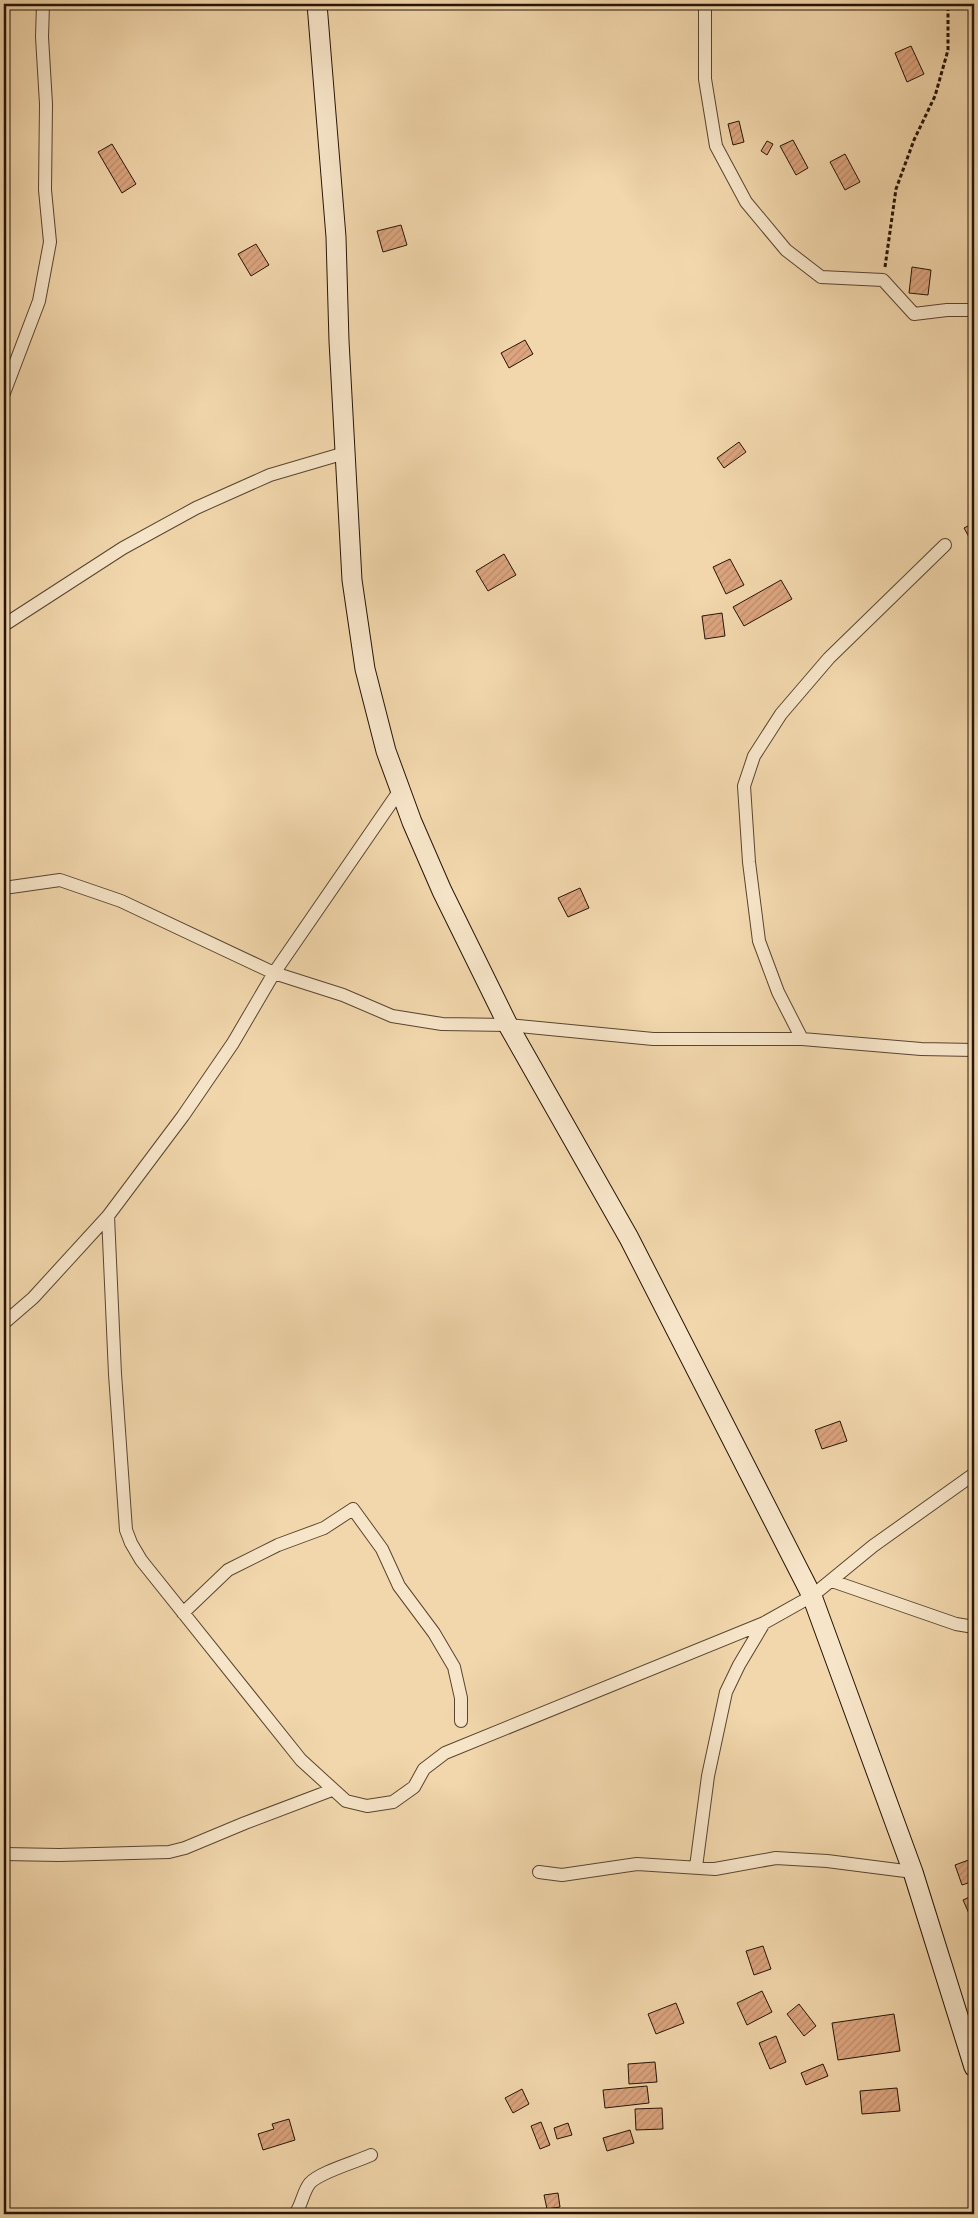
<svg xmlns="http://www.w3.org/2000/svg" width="978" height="2218" font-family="Vollkorn,serif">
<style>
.building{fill:url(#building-hatch);stroke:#251406}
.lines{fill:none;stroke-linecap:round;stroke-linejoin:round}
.street-casing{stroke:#584530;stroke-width:14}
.secondary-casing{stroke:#251406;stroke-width:21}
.path{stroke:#251406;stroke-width:3;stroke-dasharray:4 2.5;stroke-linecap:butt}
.street{stroke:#f7e5c9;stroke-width:12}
.secondary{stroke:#f7e5c9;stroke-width:19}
</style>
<defs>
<pattern id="building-hatch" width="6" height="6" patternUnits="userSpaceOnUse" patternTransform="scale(1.25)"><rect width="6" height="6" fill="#dca57f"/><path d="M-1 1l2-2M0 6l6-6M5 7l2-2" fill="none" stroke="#bd8d6c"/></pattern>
</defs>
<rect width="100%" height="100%" fill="#f2d7ac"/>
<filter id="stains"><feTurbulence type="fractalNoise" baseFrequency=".004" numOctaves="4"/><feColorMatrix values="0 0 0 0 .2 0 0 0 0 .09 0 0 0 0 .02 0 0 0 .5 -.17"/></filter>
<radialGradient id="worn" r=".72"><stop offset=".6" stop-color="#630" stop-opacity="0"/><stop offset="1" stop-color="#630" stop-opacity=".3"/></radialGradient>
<path class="building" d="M911,46L924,74L907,82L895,53Z
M739,121L744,142L733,145L728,124Z
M793,140L808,168L796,175L780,146Z
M767,141L773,144L767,155L761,151Z
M112,144L136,184L122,193L98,152Z
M845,154L860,182L845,190L830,162Z
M401,225L407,245L383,252L377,231Z
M256,244L269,265L251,276L238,254Z
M912,267L931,270L928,295L909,293Z
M525,340L533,354L509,368L501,353Z
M739,442L746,452L724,468L717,458Z
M974,523V546L964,528Z
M504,554L516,575L488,591L476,571Z
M730,559L744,585L726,594L713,567Z
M781,580L792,599L744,626L733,607Z
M722,613L725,636L705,639L702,616Z
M580,888L589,908L568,917L558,898Z
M840,1421L847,1441L822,1449L815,1430Z
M974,1858V1881L962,1885L955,1865Z
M974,1895V1925L963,1900Z
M763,1946L771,1969L754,1975L746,1951Z
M762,1991L772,2012L747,2025L737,2003Z
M676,2003L684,2023L656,2034L648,2014Z
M799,2004L816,2026L804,2036L787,2014Z
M894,2014L900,2051L838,2060L832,2023Z
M776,2036L786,2062L770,2069L759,2043Z
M655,2062L657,2082L629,2084L628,2064Z
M823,2064L828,2076L806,2085L801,2073Z
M647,2086L649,2103L605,2108L603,2090Z
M897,2088L900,2111L862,2114L860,2091Z
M522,2089L529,2104L513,2113L505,2098Z
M662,2108L663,2129L636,2130L635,2109Z
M289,2119L295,2140L263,2150L258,2134L274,2129L272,2124Z
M541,2122L550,2145L540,2149L531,2126Z
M568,2123L572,2135L557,2139L554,2128Z
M630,2130L634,2143L607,2151L603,2138Z
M558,2193L560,2207L547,2209L544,2195Z"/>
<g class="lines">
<g class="street-casing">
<path id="street" d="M705,4V79L716,146L746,202L786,250L821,277L883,280L914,314L947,310H974
M4,393L39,301L50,242L45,190L46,104L42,37L43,4
M4,625L123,548L196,508L270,475L345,453
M4,888L60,880L121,901L274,973L343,995L392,1016L442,1024L508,1025L653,1039H802L921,1049L974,1050
M802,1039L778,992L759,941L749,862L744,786L754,756L781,714L829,658L945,545
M108,1216L115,1374L126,1530L131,1543L141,1560L301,1760L346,1801L367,1806L393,1802L414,1787L424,1769L445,1753L764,1623L812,1596L873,1546L974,1474
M4,1323L33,1298L108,1216L183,1116L233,1043L274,973L400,790
M832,1581L956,1624L974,1627
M183,1613L228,1570L278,1545L324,1528L353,1509L382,1549L399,1586L434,1633L454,1667L461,1698V1721
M4,1854L59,1855L169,1852L185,1848L245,1823L332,1790
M696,1867L708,1776L726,1692L739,1665L764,1623
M539,1872L562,1875L637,1864L715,1869L776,1858L827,1861L913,1872
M295,2214C302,2205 303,2191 310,2183C320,2172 356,2162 371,2155"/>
</g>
<g class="secondary-casing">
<path id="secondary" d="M317,4L336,237L339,341L352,580L365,669L386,751L412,822L442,891L508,1025L629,1238L812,1596L913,1872L974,2067"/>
</g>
<path class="path" d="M885,267L896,189L914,140L935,96L948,50V4"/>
<use href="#street" class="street"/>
<use href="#secondary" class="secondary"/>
</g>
<rect width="978" height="2218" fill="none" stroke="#f2d7ac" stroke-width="20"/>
<rect x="5" y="5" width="968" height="2208" fill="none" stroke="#251406" stroke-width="2.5"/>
<rect x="10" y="10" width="958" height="2198" fill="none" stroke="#251406"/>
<rect width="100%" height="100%" filter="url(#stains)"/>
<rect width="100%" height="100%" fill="url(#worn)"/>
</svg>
